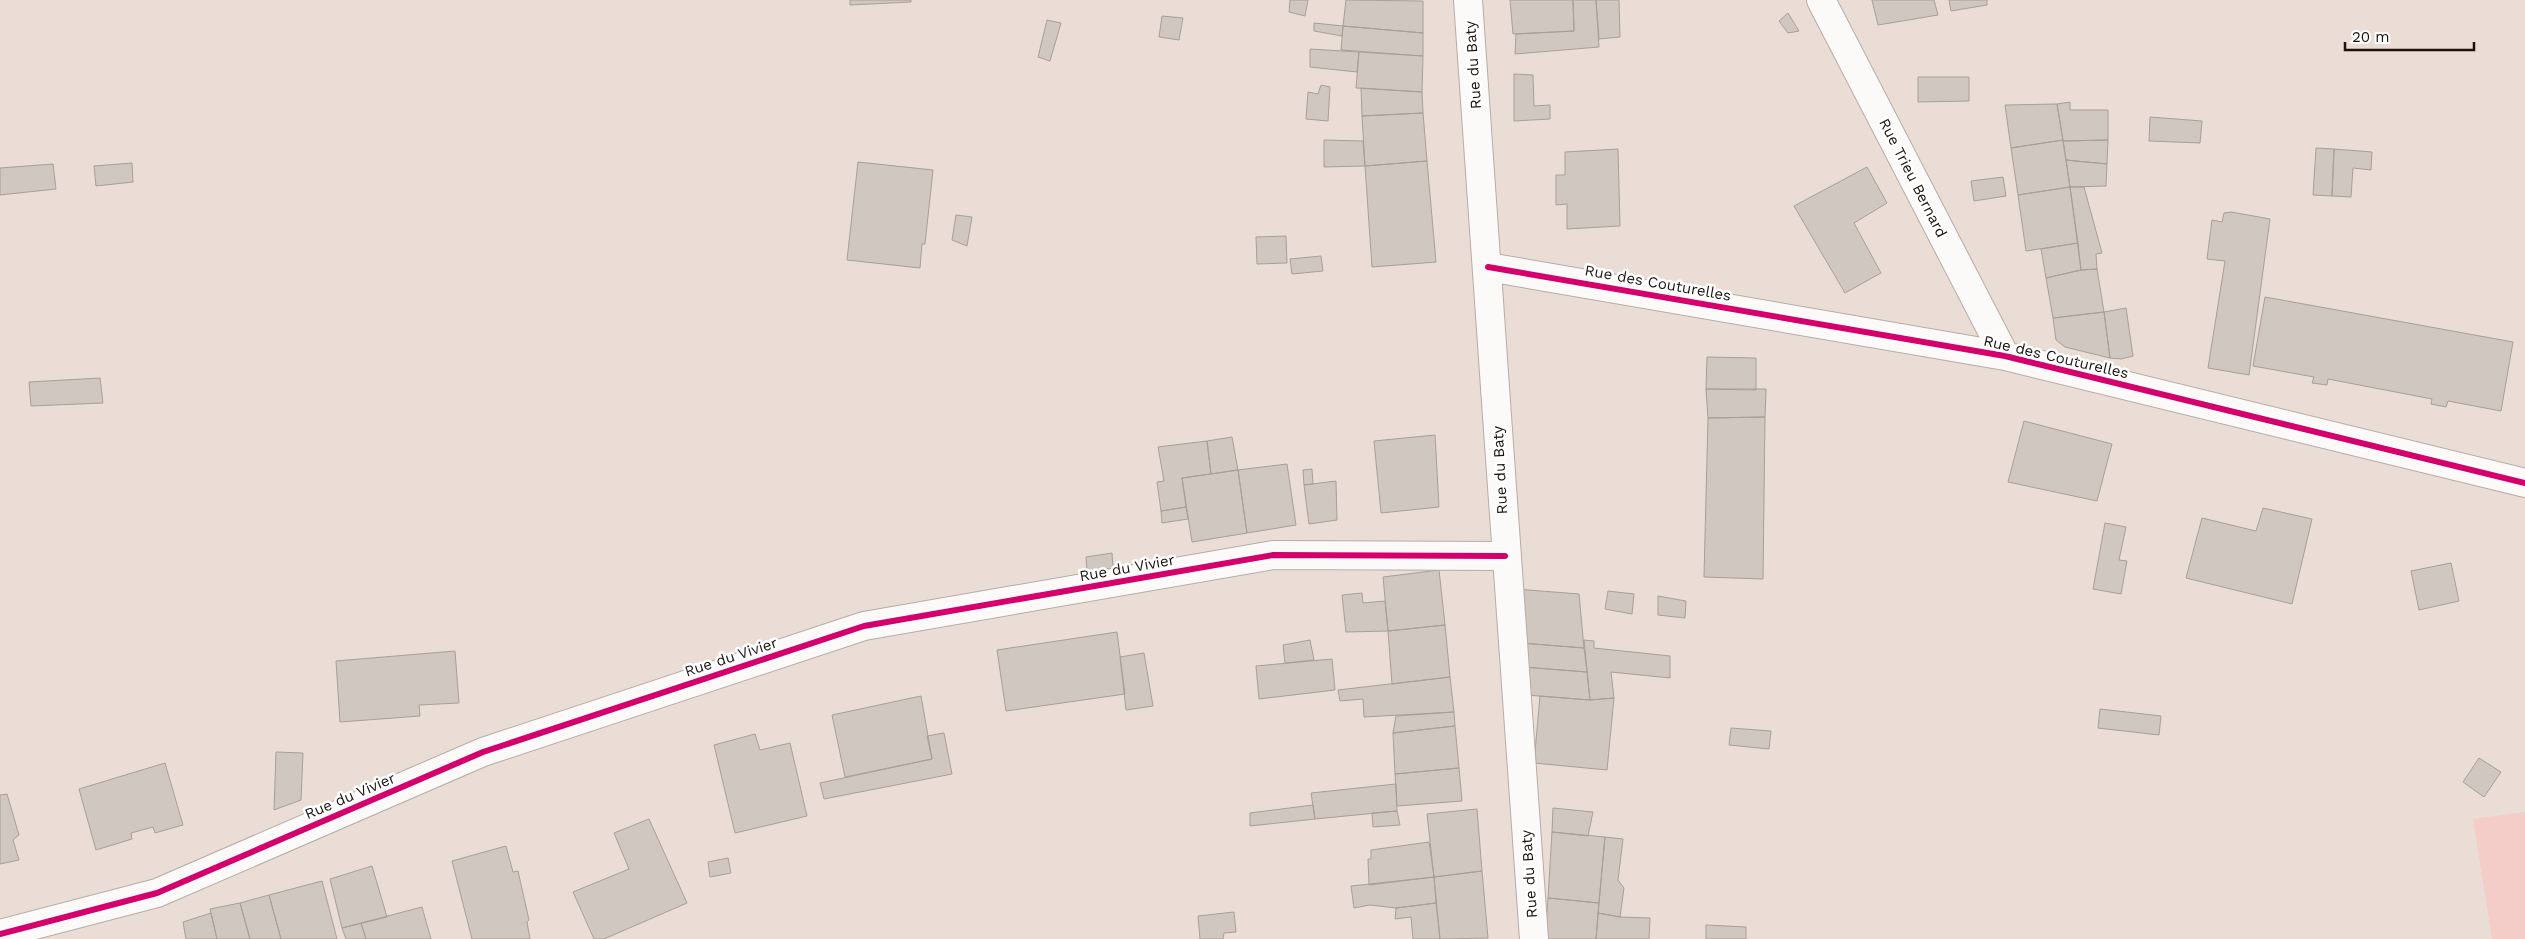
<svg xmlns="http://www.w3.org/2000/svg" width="2525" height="939" font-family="'Work Sans',sans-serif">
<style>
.green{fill:#f4cdc9}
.building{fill:#d0c7c0;stroke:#a89f98}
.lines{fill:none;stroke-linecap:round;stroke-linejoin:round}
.street-casing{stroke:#b6aca6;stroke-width:30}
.street{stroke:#fcfaf9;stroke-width:28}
.cycleway-casing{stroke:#fff;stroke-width:9}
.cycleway{stroke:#d6006c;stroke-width:6}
.labels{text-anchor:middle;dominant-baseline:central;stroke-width:5;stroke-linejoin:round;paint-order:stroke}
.street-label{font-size:15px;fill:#1a130e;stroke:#fff}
</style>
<rect width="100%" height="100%" fill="#eaddd5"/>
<path class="green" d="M2525,812V939H2492L2473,819Z"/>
<path class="building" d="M850,0H911V2L850,5Z
M1290,0H1308L1305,16L1289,12Z
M1346,0L1423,1V33L1343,26Z
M1510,0H1573L1574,31L1513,34Z
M1573,0H1596L1599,47L1515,54L1516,34L1574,31Z
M1596,0H1619L1620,37L1599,39Z
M1872,0H1934L1938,15L1878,25Z
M1949,0H1987V5L1951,11Z
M1788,13L1799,31L1788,33L1779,21Z
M1162,16L1183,18L1179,40L1159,37Z
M1047,20L1061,23L1050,61L1038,57Z
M1314,23L1343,26L1342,36L1314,31Z
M1343,26L1423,33V56L1341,50Z
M1310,49L1359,52L1357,72L1310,67Z
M1359,52L1423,56L1422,92L1356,88Z
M1514,74L1533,75L1534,106L1550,105V119L1514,121Z
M1918,77H1969V101L1918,102Z
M1321,85L1330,87L1328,121L1306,119L1308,92L1318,94Z
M1361,88L1422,92L1423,113L1362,116Z
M2070,102V110H2108V140L2063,141L2057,104Z
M2057,104L2063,140L2011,148L2005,105Z
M1423,113L1427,161L1365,166L1362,116Z
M2150,117L2202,121L2200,143L2149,141Z
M1324,140L1363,141L1365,166L1324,167Z
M2063,140L2070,187L2018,195L2011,148Z
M2108,140L2107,164L2066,160L2063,141Z
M2316,148L2334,149L2332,196L2313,195Z
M1618,149L1620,226L1567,229V204L1556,205V175H1565V152Z
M2334,149L2372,152L2371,170L2353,168L2351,197L2332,196Z
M2066,160L2107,164L2106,186L2070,187Z
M1427,161L1436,262L1372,267L1365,166Z
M858,162L933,170L925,244H922L920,268L847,260Z
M132,163L133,182L96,186L94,166Z
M53,164L56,189L0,195V168Z
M1867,167L1887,203L1854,223L1881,273L1845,293L1794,206Z
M2003,177L2006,196L1974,201L1971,181Z
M2070,187L2078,243L2026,251L2018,195Z
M2070,187H2084L2102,253L2096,254L2097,269L2081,270Z
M2231,212L2270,219L2249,375L2208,368L2225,261L2207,259L2212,220L2222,222L2224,213Z
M956,215L972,217L967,246L952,240Z
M1286,236L1287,263L1257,264L1256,237Z
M2078,243L2081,270L2046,278L2041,249Z
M1321,256L1323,271L1292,274L1290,259Z
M2097,269L2104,312L2053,318L2046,278L2081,270Z
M2265,297L2513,342L2501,411L2448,401L2446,407L2431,404L2432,399L2328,379L2327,385L2312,383L2314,377L2253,366Z
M2126,308L2133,356L2121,359L2110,358L2104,312Z
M2104,312L2110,358L2065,347L2056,340L2053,318Z
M1707,357L1756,358V390L1706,389Z
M100,378L103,403L31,406L29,382Z
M1706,389H1766L1765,417L1708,418Z
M1765,417L1763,579L1704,577L1708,418Z
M2024,421L2112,444L2097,501L2008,482Z
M1435,435L1439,507L1381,513L1374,441Z
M1232,437L1238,470L1211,474L1207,441Z
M1207,441L1211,474L1182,478L1186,507L1161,511L1157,482L1164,481L1158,447Z
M1287,464L1296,525L1247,533L1238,470Z
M1312,469L1313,484L1304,485L1303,470Z
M1238,470L1247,533L1192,542L1182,478Z
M1336,481L1337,520L1309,524L1304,485Z
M1186,507L1188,519L1162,523L1161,511Z
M2263,508L2312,519L2292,604L2186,578L2202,518L2256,531Z
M2105,523L2126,527L2119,560L2127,561L2121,594L2093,589Z
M1112,553L1113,568L1087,572L1086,557Z
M2451,563L2459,601L2419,610L2411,571Z
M1439,570L1445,625L1388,631L1383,577Z
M1516,589L1579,594L1584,648L1521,643Z
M1608,591L1634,594L1632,614L1605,609Z
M1362,593L1363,603L1385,601L1388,631L1346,632L1342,595Z
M1658,596L1686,601L1685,618L1658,615Z
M1445,625L1450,677L1392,684L1388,631Z
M1117,632L1125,694L1006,711L997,650Z
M1310,640L1314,660L1285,663L1283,645Z
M1584,640L1594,641V648L1670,656V678L1611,672L1614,698L1590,700Z
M1521,643L1584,648L1587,672L1523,667Z
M455,651L459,703L419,705L420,716L340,722L336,661Z
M1144,653L1153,706L1126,710L1120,657Z
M1332,659L1335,690L1259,699L1256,666Z
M1523,667L1587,672L1590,700L1526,695Z
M1450,677L1454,712L1364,717L1363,699L1340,701L1338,690Z
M921,696L932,759L845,777L832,715Z
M1540,696L1590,700L1614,698L1607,770L1534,763Z
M2100,709L2161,716L2159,735L2098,728Z
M1454,712L1455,726L1393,733L1396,716Z
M1455,726L1459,768L1395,774L1393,733Z
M1731,728L1771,731L1769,749L1729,745Z
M944,733L952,774L824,799L820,783L932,759L927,736Z
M755,734L760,750L790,743L807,816L735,833L714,745Z
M276,752L303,753L301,800L274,810Z
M2479,758L2501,772L2484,797L2463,782Z
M165,763L183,825L155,833L153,827L131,833L132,839L96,850L79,789Z
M1459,768L1462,801L1397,806L1395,774Z
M1396,784L1397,811L1315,819L1311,793Z
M7,794L19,835L13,840L19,860L0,864V795Z
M1313,805L1315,819L1250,826V813Z
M1553,808L1593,812L1588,836L1552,832Z
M1477,809L1482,871L1434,877L1427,814Z
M1397,811L1400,825L1373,827L1372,813Z
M649,819L687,903L604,939H594L573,892L629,869L614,833Z
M1552,832L1605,837L1599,903L1548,898Z
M1605,837L1623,839L1618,880L1624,888L1620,917L1598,913Z
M1429,842L1434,877L1369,885L1368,859H1371V850Z
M506,846L513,872L518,871L529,920L527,922L530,939H472L452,861Z
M728,858L731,873L710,877L708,862Z
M372,866L387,917L342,928L330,879Z
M1482,871L1488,938L1440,939L1434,877Z
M1434,877L1436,903L1396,908L1370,905L1354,908L1351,886Z
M322,881L337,939H281L269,895Z
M269,895L281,939H250L240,903Z
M1548,898L1599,903L1596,939H1545Z
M240,903L250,939H217L210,909Z
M1436,903L1440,939H1413L1411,917L1395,919L1396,908Z
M422,907L431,939H366L361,923Z
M1234,912L1236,932L1224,933L1223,939H1200L1198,916Z
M211,913L217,939H186L183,922Z
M1598,913L1620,917L1650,918L1649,939H1596Z
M361,923L366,939H346L342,928Z
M1706,925L1746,927V939H1706Z"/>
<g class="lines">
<g class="street-casing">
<path id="street" d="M1468,0C1491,313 1510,626 1534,939
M1821,0L2005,356
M1488,267L2005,356L2525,483
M0,934L157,893L483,752L864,626L1273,555L1505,556"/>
</g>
<use href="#street" class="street"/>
<g class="cycleway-casing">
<path id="cycleway" d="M1488,267L2005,356L2525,483
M0,934L157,893L483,752L864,626L1273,555L1505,556"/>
</g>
<use href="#cycleway" class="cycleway"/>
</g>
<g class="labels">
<g class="street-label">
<text transform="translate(1473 65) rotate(-94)">Rue du Baty</text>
<text transform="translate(1913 178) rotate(63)">Rue Trieu Bernard</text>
<text transform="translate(1658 283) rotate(10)">Rue des Couturelles</text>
<text transform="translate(2056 357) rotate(13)">Rue des Couturelles</text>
<text transform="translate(1500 470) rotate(-93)">Rue du Baty</text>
<text transform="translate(1127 568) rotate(-10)">Rue du Vivier</text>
<text transform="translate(731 657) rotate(-18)">Rue du Vivier</text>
<text transform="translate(350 796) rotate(-23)">Rue du Vivier</text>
<text transform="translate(1529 874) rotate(-94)">Rue du Baty</text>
</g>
</g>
<path d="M2345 42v8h129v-8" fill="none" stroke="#1a130e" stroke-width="2.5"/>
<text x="2352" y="42" font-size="15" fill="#1a130e" stroke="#ffffff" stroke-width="4" paint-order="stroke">20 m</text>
</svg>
